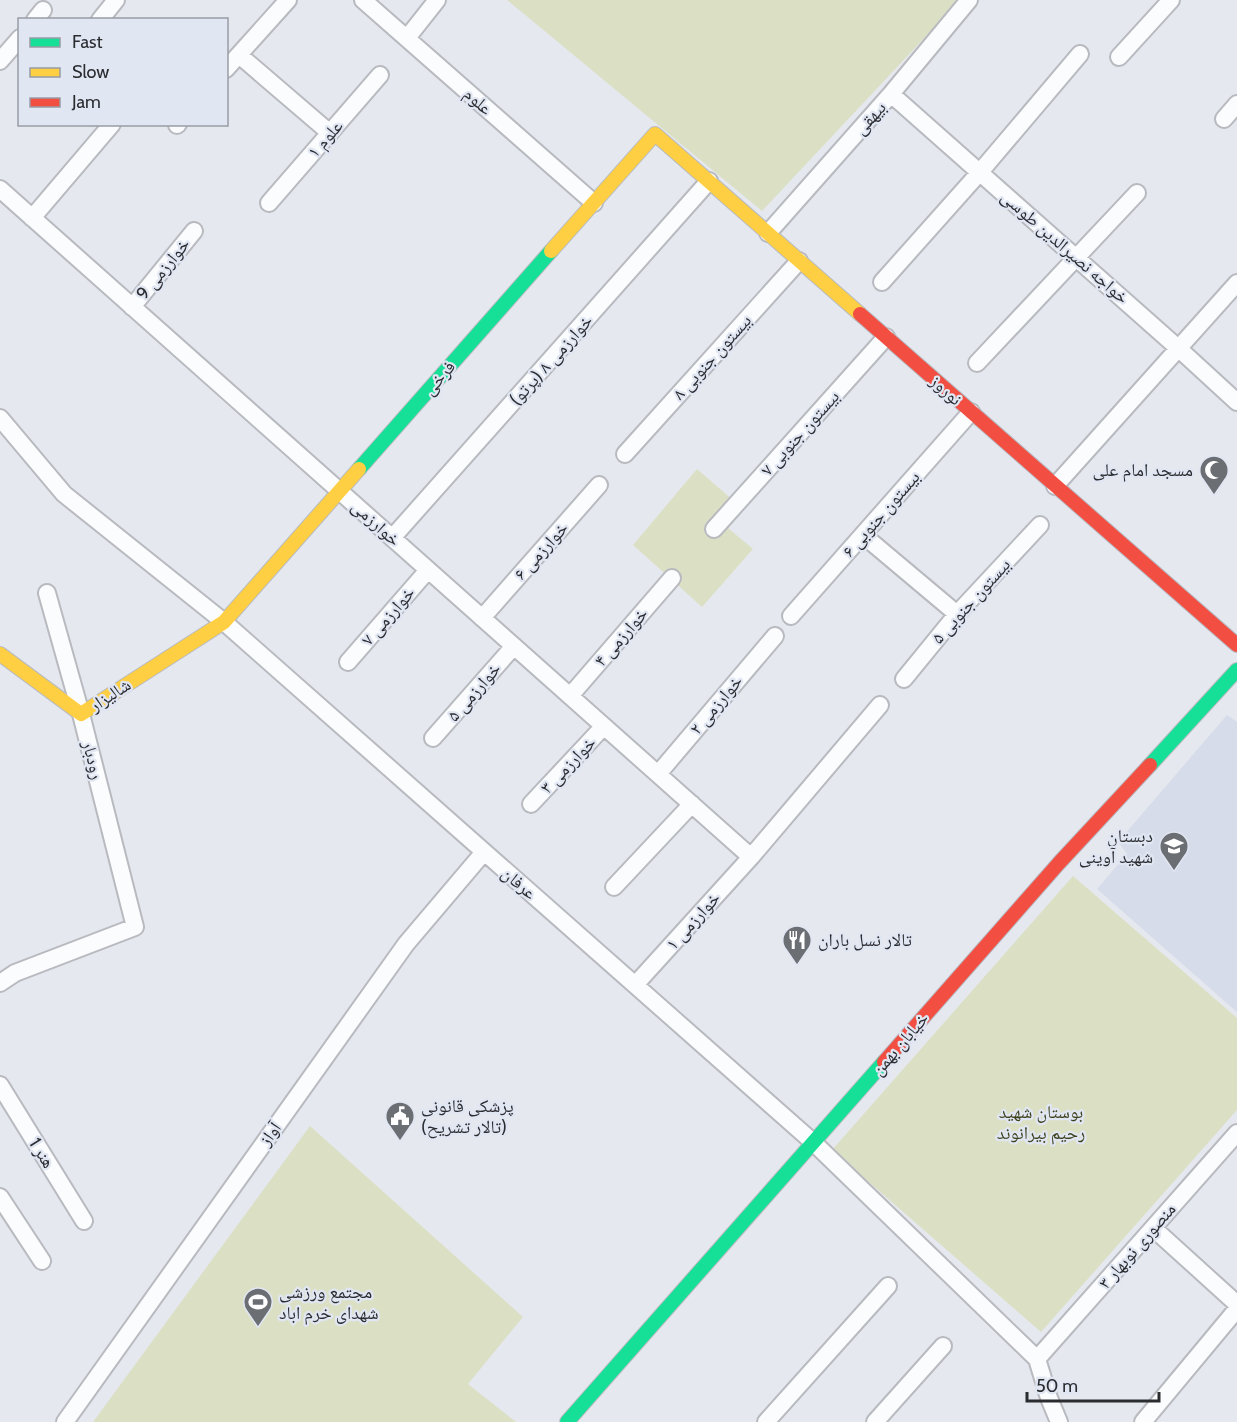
<svg xmlns="http://www.w3.org/2000/svg" width="1237" height="1422" font-family="Cabin,'Noto Naskh Arabic',sans-serif">
<style>
.built{fill:#d6dce9}
.green{fill:#dbe0c5}
.lines{fill:none;stroke-linecap:round;stroke-linejoin:round}
.street-casing{stroke:#b8bac0;stroke-width:20}
.fast-casing{stroke:#b8bac0;stroke-width:16}
.slow-casing{stroke:#b8bac0;stroke-width:16}
.jam-casing{stroke:#b8bac0;stroke-width:16}
.street{stroke:#fbfcfd;stroke-width:16}
.fast{stroke:#16e098;stroke-width:14}
.slow{stroke:#ffcf43;stroke-width:14}
.jam{stroke:#f24e42;stroke-width:14}
.labels{text-anchor:middle;dominant-baseline:central;stroke-width:4.5;stroke-linejoin:round;paint-order:stroke}
.street-label{font-size:18px;fill:#2a2c30;stroke:#e1e6f3}
.poi-label{font-size:18px;fill:#2a2c30;stroke:#e1e6f3;text-anchor:start}
.park-label{font-size:18px;fill:#3d411c;stroke:#e1e6f3}
</style>
<rect width="100%" height="100%" fill="#e5e8ef"/>
<path class="built" d="M1227,715L1237,722V1012L1097,889L1127,854L1118,842Z"/>
<path class="green" d="M507,0H960L762,211Z
M697,469L742,508L728,528L753,549L702,607L633,545Z
M1073,876L1237,1018V1110L1041,1332L832,1150Z
M310,1126L523,1317L468,1384L516,1422H93Z"/>
<g class="lines">
<g class="street-casing">
<path id="street" d="M363,0L594,203
M35,20L43,10
M100,20L116,0
M407,38L437,0
M239,55L330,133
M1119,57L1171,0
M0,61L20,38
M226,69L288,0
M891,94L1178,348L1237,402
M1224,119L1237,104
M177,125L178,124
M0,189L751,857
M269,203L380,75
M32,218L112,124
M768,233L891,94L969,0
M882,282L980,172L1080,54
M132,307L194,231
M977,363L1137,193
M0,418L64,494L224,622L814,1143L1037,1359L1049,1398L1059,1422
M625,454L799,261
M1055,486L1237,283
M714,529L886,337
M863,535L957,614
M392,538L709,181
M791,616L971,412
M482,618L599,485
M348,662L428,570
M904,679L957,614L1040,525
M570,696L672,578
M433,738L514,646
M658,774L775,636
M531,804L604,726
M614,887L692,804
M0,983L15,973L135,927L81,714L47,593
M635,985L751,857L880,705
M0,1085L84,1221
M0,1197L42,1261
M1153,1228L1237,1304
M1037,1359L1237,1133
M65,1422L406,944L484,852
M766,1422L888,1286
M875,1422L943,1346
M1143,1422L1237,1309"/>
</g>
<g class="fast-casing">
<path id="fast" d="M359,469L551,251
M1150,765L1237,670
M567,1422L884,1062"/>
</g>
<g class="slow-casing">
<path id="slow" d="M551,251L655,134L860,314
M0,654L81,714L224,622L359,469"/>
</g>
<g class="jam-casing">
<path id="jam" d="M860,314L1237,645
M884,1062L1059,863L1150,765"/>
</g>
<use href="#street" class="street"/>
<use href="#fast" class="fast"/>
<use href="#slow" class="slow"/>
<use href="#jam" class="jam"/>
</g>
<defs>
<g id="mosque-pin" transform="scale(1.5)"><path d="M0 17L-7.5 6A9.5 9.5 0 1 1 7.5 6Z" fill="#6b6e73" stroke="#e1e6f3"/><path d="M3.5-4.9A6 6 0 1 0 3.5 4.9A5 5 0 1 1 3.5-4.9Z" fill="#fff"/></g>
<g id="school-pin" transform="scale(1.5)"><path d="M0 17L-7.5 6A9.5 9.5 0 1 1 7.5 6Z" fill="#6b6e73" stroke="#e1e6f3"/><path d="M0-5L7-2L0 1L-7-2ZM-4 1L0 2.5L4 1V4Q0 6-4 4Z" fill="#fff"/></g>
<g id="restaurant-pin" transform="scale(1.5)"><path d="M0 17L-7.5 6A9.5 9.5 0 1 1 7.5 6Z" fill="#6b6e73" stroke="#e1e6f3"/><path d="M-5-6h1v4h1v-4h1v4h1v-4h1v5L-1.5 .5V6h-2V.5L-5-1ZM5-6V6H3V1.5H1.5Q1.5-4 5-6Z" fill="#fff"/></g>
<g id="civic-pin" transform="scale(1.5)"><path d="M0 17L-7.5 6A9.5 9.5 0 1 1 7.5 6Z" fill="#6b6e73" stroke="#e1e6f3"/><path d="M-.6-6.5H3V-4.5H.6V-3L4-1V1h2V6H-6V1h2V-1L-.6-3ZM-1.2 2.5V6h2.4V2.5Z" fill="#fff"/></g>
<g id="stadium-pin" transform="scale(1.5)"><path d="M0 17L-7.5 6A9.5 9.5 0 1 1 7.5 6Z" fill="#6b6e73" stroke="#e1e6f3"/><path d="M0-5a6.5 5 0 1 0 0 10a6.5 5 0 1 0 0-10ZM-3.5-1.8h7v3.6h-7Z" fill="#fff"/></g>
</defs>
<g fill-rule="evenodd">
<use href="#mosque-pin" x="1214" y="470"/>
<use href="#school-pin" x="1174" y="846"/>
<use href="#restaurant-pin" x="797" y="940"/>
<use href="#civic-pin" x="400" y="1116"/>
<use href="#stadium-pin" x="258" y="1302"/>
</g>
<g class="labels">
<g class="street-label">
<text transform="translate(478 101) rotate(41)">علوم</text>
<text transform="translate(870 118) rotate(-48)">بیهقی</text>
<text transform="translate(325 139) rotate(-49)">علوم ۱</text>
<text transform="translate(1065 247) rotate(41)">خواجه نصیرالدین طوسی</text>
<text transform="translate(163 269) rotate(-51)">خوارزمی 9</text>
<text transform="translate(712 357) rotate(-48)">بیستون جنوبی ۸</text>
<text transform="translate(551 360) rotate(-48)">خوارزمی ۸ (پرتو)</text>
<text transform="translate(439 378) rotate(-49)">فرخی</text>
<text transform="translate(946 390) rotate(42)">نوروز</text>
<text transform="translate(800 433) rotate(-48)">بیستون جنوبی ۷</text>
<text transform="translate(881 514) rotate(-49)">بیستون جنوبی ۶</text>
<text transform="translate(376 523) rotate(42)">خوارزمی</text>
<text transform="translate(541 551) rotate(-48)">خوارزمی ۶</text>
<text transform="translate(971 601) rotate(-48)">بیستون جنوبی ۵</text>
<text transform="translate(388 616) rotate(-49)">خوارزمی ۷</text>
<text transform="translate(621 637) rotate(-49)">خوارزمی ۴</text>
<text transform="translate(474 692) rotate(-49)">خوارزمی ۵</text>
<text transform="translate(110 695) rotate(-33)">شالیزار</text>
<text transform="translate(716 705) rotate(-50)">خوارزمی ۲</text>
<text transform="translate(93 760) rotate(76)">رودبار</text>
<text transform="translate(568 765) rotate(-46)">خوارزمی ۳</text>
<text transform="translate(519 883) rotate(41)">عرفان</text>
<text transform="translate(693 921) rotate(-48)">خوارزمی ۱</text>
<text transform="translate(900 1044) rotate(-49)">خیابان بهمن</text>
<text transform="translate(270 1134) rotate(-54)">آواز</text>
<text transform="translate(42 1153) rotate(58)">هنر 1</text>
<text transform="translate(1137 1246) rotate(-49)">منصوری نوبهار ۳</text>
</g>
<g class="poi-label">
<text x="1193" y="470" text-anchor="end">مسجد امام علی</text>
<text x="1153" y="836" text-anchor="end">دبستان<tspan x="1153" dy="21">شهید آوینی</tspan></text>
<text x="818" y="940">تالار نسل باران</text>
<text x="421" y="1106">پزشکی قانونی<tspan x="421" dy="21">(تالار تشریح)</tspan></text>
<text x="279" y="1292">مجتمع ورزشی<tspan x="279" dy="21">شهدای خرم اباد</tspan></text>
</g>
<g class="park-label">
<text x="1041" y="1112">بوستان شهید<tspan x="1041" dy="21">رحیم بیرانوند</tspan></text>
</g>
</g>
<rect x="18" y="18" width="210" height="108" fill="#e1e6f3" stroke="#989ca5" stroke-width="1.5"/>
<rect x="30" y="38" width="30" height="9" fill="#16e098" stroke="#989ca5" stroke-width="1.5"/>
<text x="72" y="48" font-size="18" fill="#2a2c30">Fast</text>
<rect x="30" y="68" width="30" height="9" fill="#ffcf43" stroke="#989ca5" stroke-width="1.5"/>
<text x="72" y="78" font-size="18" fill="#2a2c30">Slow</text>
<rect x="30" y="98" width="30" height="9" fill="#f24e42" stroke="#989ca5" stroke-width="1.5"/>
<text x="72" y="108" font-size="18" fill="#2a2c30">Jam</text>
<path d="M1027 1392v9h132v-9" fill="none" stroke="#2a2c30" stroke-width="3"/>
<text x="1036" y="1392" font-size="18" fill="#2a2c30" stroke="#e1e6f3" stroke-width="4.5" paint-order="stroke">50 m</text>
</svg>
